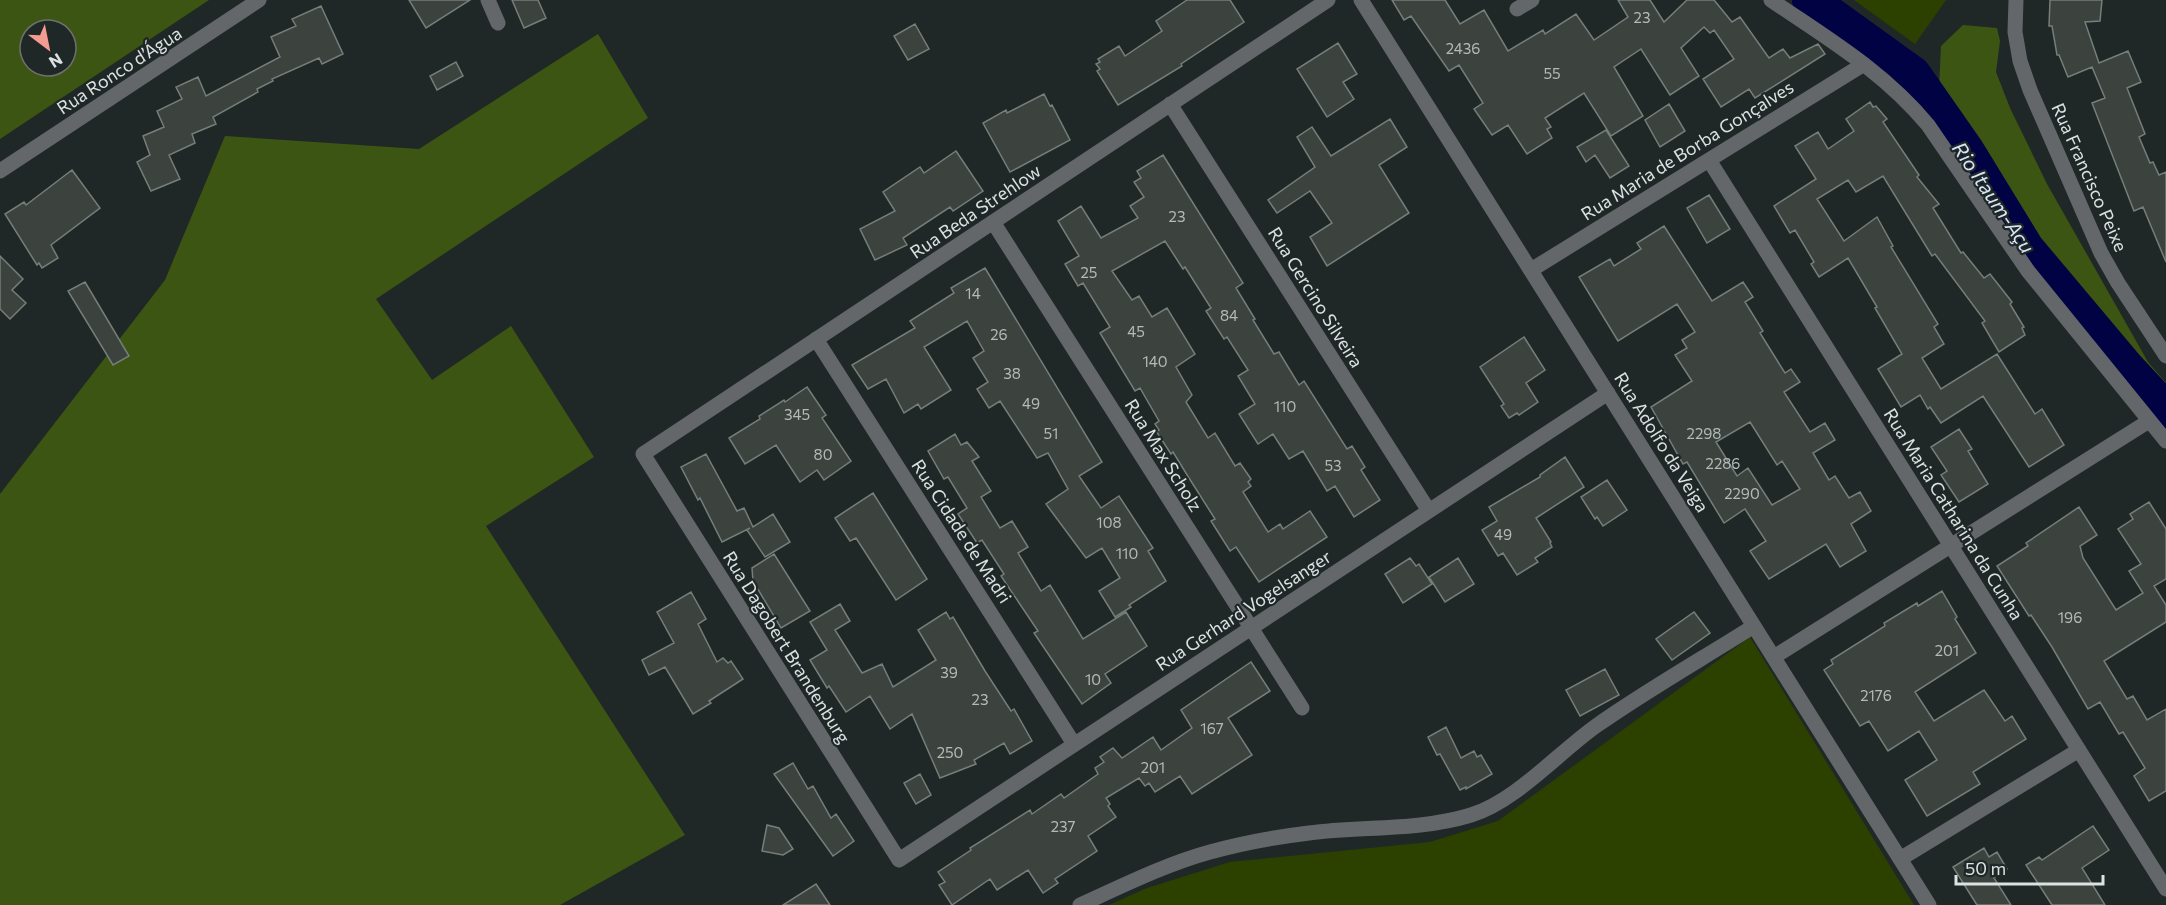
<svg xmlns="http://www.w3.org/2000/svg" width="2166" height="905" font-family="Commissioner,sans-serif">
<style>
.green{fill:#2c4100}
.forest{fill:#3d5512;fill-rule:evenodd}
.lines{fill:none;stroke-linecap:round;stroke-linejoin:round}
.river{stroke:#000243;stroke-width:36}
.building{fill:#3c433f;stroke:#767e79;stroke-width:1.5;fill-rule:evenodd}
.minor{stroke:#636769;stroke-width:15}
.labels{text-anchor:middle;dominant-baseline:central;stroke-width:4.5;stroke-linejoin:round;paint-order:stroke}
.number-label{font-size:15px;fill:#b4bab8}
.street-label{font-size:18px;fill:#dce1e1;stroke:#1f2827}
.water-label{font-size:20px;font-style:italic;fill:#d9e5f9;stroke:#1f2827}
</style>
<rect width="100%" height="100%" fill="#1f2827"/>
<path class="green" d="M1854,0H1946L1915,44Z
M1750,637L1914,905H1109L1147,888L1230,862L1430,842L1498,821Z"/>
<path class="forest" d="M0,0H209L0,139ZM30,30H66V66H30Z
M1963,25L1997,28L2000,41L1996,72L2010,108L2047,184L2148,362L2166,383L2165,411L2023,244L1939,88L1941,46Z
M598,34L648,118L376,299L432,380L511,326L594,457L486,526L685,835L560,905H0V494L165,280L225,136L419,149Z"/>
<g class="lines">
<path class="river" d="M1810,0L1913,74L1966,150L2026,248L2127,368L2166,410"/>
</g>
<path class="building" d="M409,0H470L426,28Z
M512,0H538L546,18L524,28Z
M1187,0H1230L1244,22L1181,64L1182,66L1118,105L1097,71L1100,69L1096,64L1100,62L1098,59L1119,46L1125,56L1162,31L1156,21Z
M1392,0H1445L1460,24L1484,10L1508,51L1543,30L1545,34L1576,14L1594,40L1628,17L1618,0H1650L1664,22L1687,0H1714L1732,22L1740,17L1769,58L1783,49L1790,58L1818,44L1825,54L1755,98L1749,89L1721,107L1703,79L1734,59L1714,30L1710,33L1704,27L1681,48L1699,76L1670,95L1641,49L1614,67L1643,116L1611,136L1584,93L1545,118L1551,127L1547,129L1552,138L1527,154L1508,125L1492,135L1474,109L1483,103L1459,65L1449,71L1411,16L1404,20Z
M2050,0H2102L2100,21L2085,22L2099,63L2128,51L2141,82L2127,88L2145,134L2139,137L2150,163L2153,162L2159,175L2166,172V262L2143,207L2134,211L2092,103L2105,98L2092,67L2068,77L2059,55H2057L2052,26H2049Z
M321,6L343,54L322,64L319,58L272,79L273,81L257,89L258,92L213,117L216,124L192,134L195,143L169,155L180,179L151,191L137,162L150,155L143,136L164,127L157,111L182,99L176,87L198,77L206,96L280,57L271,37L296,26L292,19Z
M915,24L929,49L908,60L894,36Z
M1338,43L1357,74L1343,82L1354,99L1327,117L1297,69Z
M456,62L463,76L437,90L430,76Z
M1044,94L1050,106L1052,105L1070,140L1010,172L983,123L1006,110L1007,113Z
M1870,102L1873,107L1876,106L1887,119L1883,122L1919,175L1917,177L1939,204L1933,208L1961,253L1963,252L1984,278L1990,274L2012,302L2010,304L2024,327L2022,328L2025,335L1999,352L1982,323L1985,321L1935,254L1932,256L1883,176L1856,192L1848,180L1817,199L1844,241L1877,217L1893,246L1891,247L1938,324L1934,327L1944,344L1922,358L1941,389L1997,354L2035,414L2042,409L2064,445L2029,467L1983,396L1941,423L1930,407L1928,409L1920,395L1901,407L1878,369L1902,354L1875,308L1877,307L1848,258L1819,277L1811,264L1814,262L1795,230L1790,233L1774,206L1816,179L1795,146L1818,132L1828,149L1854,131L1846,119Z
M1669,104L1685,131L1660,147L1645,120Z
M1390,119L1407,147L1379,165L1409,213L1327,266L1310,237L1332,223L1310,191L1277,213L1268,200L1315,167L1297,137L1312,127L1331,156Z
M1606,130L1629,166L1610,178L1595,155L1586,162L1577,147Z
M956,151L983,191L953,211L950,207L903,238L907,245L875,260L860,229L895,211L883,192L920,167L924,173Z
M1163,155L1243,283L1236,288L1255,319L1253,320L1274,354L1279,352L1299,385L1304,381L1347,449L1352,446L1365,467L1361,470L1380,500L1354,517L1335,486L1327,491L1303,451L1289,459L1273,434L1258,444L1239,414L1255,404L1238,376L1248,370L1227,337L1224,339L1206,311L1211,308L1185,267L1183,269L1165,241L1112,271L1132,300L1139,296L1152,317L1167,308L1195,354L1176,367L1192,395L1186,402L1208,438L1215,433L1235,466L1240,463L1251,479L1248,482L1251,486L1243,492L1268,532L1280,524L1283,529L1310,511L1327,537L1259,582L1236,547L1230,551L1211,521L1215,519L1189,478L1173,452L1171,454L1156,431L1159,430L1155,424L1159,421L1140,388L1135,391L1100,333L1110,327L1083,283L1078,286L1065,264L1079,256L1058,221L1081,206L1101,238L1138,218L1130,206L1144,197L1134,182L1141,178L1137,171Z
M72,170L100,208L51,245L58,258L42,268L39,263L37,265L5,214L24,202L26,205Z
M1709,195L1730,229L1707,243L1687,208Z
M1664,226L1712,301L1743,282L1753,297L1745,302L1763,331L1760,333L1785,373L1791,369L1800,382L1784,392L1810,432L1825,423L1835,440L1813,453L1829,480L1835,476L1849,498L1860,492L1871,511L1851,524L1866,551L1840,567L1826,544L1769,579L1750,551L1766,541L1745,509L1724,523L1687,462L1683,464L1651,407L1692,381L1675,355L1687,348L1682,340L1695,332L1677,304L1618,341L1579,277L1610,259L1614,266L1641,249L1637,243ZM1750,422L1777,465L1782,461L1800,489L1772,505L1748,468L1737,476L1716,442Z
M0,256L23,279L12,290L26,303L10,319L0,309Z
M985,268L1102,462L1079,476L1101,508L1119,496L1153,548L1148,551L1166,581L1129,605L1131,607L1115,617L1099,591L1120,578L1102,548L1086,558L1046,504L1068,489L1048,453L1037,458L1000,401L989,408L977,389L988,382L973,358L984,351L967,321L924,347L951,390L921,409L918,404L904,413L886,379L868,389L852,365L915,328L910,321L954,293L951,288Z
M85,282L129,356L113,365L68,291Z
M1524,337L1545,370L1526,383L1538,402L1519,415L1517,413L1509,418L1501,406L1504,404L1480,367Z
M807,387L826,415L822,418L851,461L824,480L817,470L800,482L776,445L745,464L729,438L760,419L759,416L784,400L785,402Z
M1959,429L1972,449L1968,451L1988,484L1959,502L1941,475L1947,471L1931,447Z
M955,434L961,445L967,442L979,457L972,461L991,491L981,497L1000,528L1012,521L1028,547L1018,553L1041,591L1050,585L1083,639L1126,612L1147,646L1105,674L1111,683L1082,704L1034,633L1038,631L1001,576L1004,574L982,540L977,543L958,514L967,508L948,477L944,479L928,451Z
M706,454L737,511L744,508L753,527L773,514L790,542L765,557L747,530L750,528L722,542L700,498L698,500L681,467Z
M1565,457L1584,487L1536,518L1551,542L1550,543L1552,547L1535,558L1538,562L1517,575L1503,553L1498,556L1482,530L1497,521L1489,507L1540,477V475Z
M1607,480L1627,510L1603,526L1597,517L1595,519L1581,497Z
M873,493L927,579L896,600L856,538L850,541L835,518Z
M2149,502L2166,529V579L2154,586L2166,605V622L2104,661L2127,699L2133,696L2147,720L2166,709V791L2149,801L2134,776L2145,768L2123,732L2119,734L2100,702L2088,709L2052,647L2031,615L2029,616L1997,566L2028,546L2026,543L2079,507L2097,535L2080,546L2083,558L2116,610L2143,593L2129,571L2141,564L2118,529L2133,519L2130,514Z
M774,554L810,611L781,628L753,581L752,568Z
M1410,558L1416,566L1419,564L1432,584L1403,603L1385,574Z
M1458,558L1474,584L1445,602L1429,577Z
M1942,591L1957,617L1955,619L1976,653L1915,692L1934,721L1984,690L2005,721L2012,716L2026,739L1973,772L1980,784L1927,816L1905,780L1937,760L1919,731L1888,751L1869,721L1860,726L1824,670L1833,664L1831,660L1885,626L1884,623L1917,603L1918,606Z
M691,592L706,619L698,624L717,662L723,658L728,663L731,661L743,679L709,701L711,703L693,714L665,667L649,675L642,660L674,643L657,612Z
M840,604L850,621L835,630L862,673L882,664L893,687L936,660L918,630L946,612L950,619L953,617L985,671L1011,711L1014,709L1032,741L1010,754L1004,743L974,760L976,764L940,778L912,714L890,729L870,696L846,712L829,686L827,688L810,660L827,650L810,622Z
M1694,612L1710,633L1672,660L1656,639Z
M1251,662L1270,691L1228,718L1252,755L1192,794L1180,776L1155,792L1149,783L1145,786L1139,778L1106,798L1110,804L1108,806L1116,817L1088,836L1097,851L1055,879L1058,883L1043,893L1028,870L997,890L990,879L952,905L939,885L945,882L938,872L971,850L970,848L1030,810L1032,814L1061,794L1064,798L1098,774L1095,768L1104,762L1100,757L1113,748L1122,758L1153,737L1161,750L1192,728L1181,710Z
M1605,669L1619,695L1580,716L1566,690Z
M1446,727L1461,758L1474,751L1477,757L1481,755L1492,774L1466,789V787L1460,790L1440,754L1437,755L1428,737Z
M793,763L808,789L813,786L831,818L836,814L854,841L833,856L774,774Z
M920,774L931,795L916,804L904,783Z
M767,825L779,828L793,849L783,855L762,851Z
M2093,826L2109,850L2082,868L2105,905H2052L2026,865L2039,857L2042,860Z
M1984,848L1989,857L1997,852L2007,869L1994,878L2011,905H1977L1953,867Z
M816,884L830,905H783Z"/>
<g class="lines">
<path class="minor" d="M488,0L498,23
M1328,0L643,454L899,860L1608,393
M1361,0L1929,905
M1771,0C1828,39 1883,71 1928,125L2028,271L2166,441
M2016,0L2015,32L2020,61L2030,90L2101,253L2118,283L2166,356
M1517,9L1532,0
M1170,104L1429,511
M1709,160L2166,889
M0,171L259,0
M993,222L1302,708
M1531,270L1864,64
M816,339L1074,744
M1774,657L2149,421
M1900,859L2079,750
M1080,905C1122,886 1166,864 1210,852C1243,843 1276,837 1309,833C1362,826 1419,831 1471,815C1516,801 1558,753 1596,726C1647,690 1702,659 1754,626"/>
</g>
<g class="labels">
<g class="number-label">
<text x="1642" y="17">23</text>
<text x="1463" y="48">2436</text>
<text x="1552" y="73">55</text>
<text x="1177" y="216">23</text>
<text x="1089" y="272">25</text>
<text x="973" y="293">14</text>
<text x="1229" y="315">84</text>
<text x="1136" y="331">45</text>
<text x="999" y="334">26</text>
<text x="1155" y="361">140</text>
<text x="1012" y="373">38</text>
<text x="1031" y="403">49</text>
<text x="1285" y="406">110</text>
<text x="797" y="414">345</text>
<text x="1051" y="433">51</text>
<text x="1704" y="433">2298</text>
<text x="823" y="454">80</text>
<text x="1723" y="463">2286</text>
<text x="1333" y="465">53</text>
<text x="1742" y="493">2290</text>
<text x="1109" y="522">108</text>
<text x="1503" y="534">49</text>
<text x="1127" y="553">110</text>
<text x="2070" y="617">196</text>
<text x="1947" y="650">201</text>
<text x="949" y="672">39</text>
<text x="1093" y="679">10</text>
<text x="1876" y="695">2176</text>
<text x="980" y="699">23</text>
<text x="1212" y="728">167</text>
<text x="950" y="752">250</text>
<text x="1153" y="767">201</text>
<text x="1063" y="826">237</text>
</g>
<g class="street-label">
<text transform="translate(119 70) rotate(-33)">Rua Ronco d’Água</text>
<text transform="translate(1687 150) rotate(-32)">Rua Maria de Borba Gonçalves</text>
<text transform="translate(2090 177) rotate(66)">Rua Francisco Peixe</text>
<text transform="translate(975 211) rotate(-34)">Rua Beda Strehlow</text>
<text transform="translate(1316 297) rotate(58)">Rua Gercino Silveira</text>
<text transform="translate(1662 442) rotate(58)">Rua Adolfo da Veiga</text>
<text transform="translate(1164 455) rotate(58)">Rua Max Scholz</text>
<text transform="translate(1954 514) rotate(58)">Rua Maria Catharina da Cunha</text>
<text transform="translate(962 531) rotate(57)">Rua Cidade de Madri</text>
<text transform="translate(1243 610) rotate(-33)">Rua Gerhard Vogelsanger</text>
<text transform="translate(787 647) rotate(58)">Rua Dagobert Brandenburg</text>
</g>
<g class="water-label">
<text transform="translate(1994 197) rotate(56)">Rio Itaum-Açu</text>
</g>
</g>
<g transform="translate(48 48) rotate(148)"><circle r="28" fill="#1f2827" stroke="#6b7271" stroke-width="1.5"/>
<path d="M0-4.5L10 22L0 15L-10 22Z" fill="#f59c92"/>
<text y="-9" font-size="16" font-weight="bold" text-anchor="middle" fill="#dce1e1">N</text>
</g>
<path d="M1956 875v9h147v-9" fill="none" stroke="#dce1e1" stroke-width="3"/>
<text x="1965" y="875" font-size="18" fill="#dce1e1" stroke="#1f2827" stroke-width="4.5" paint-order="stroke">50 m</text>
</svg>
